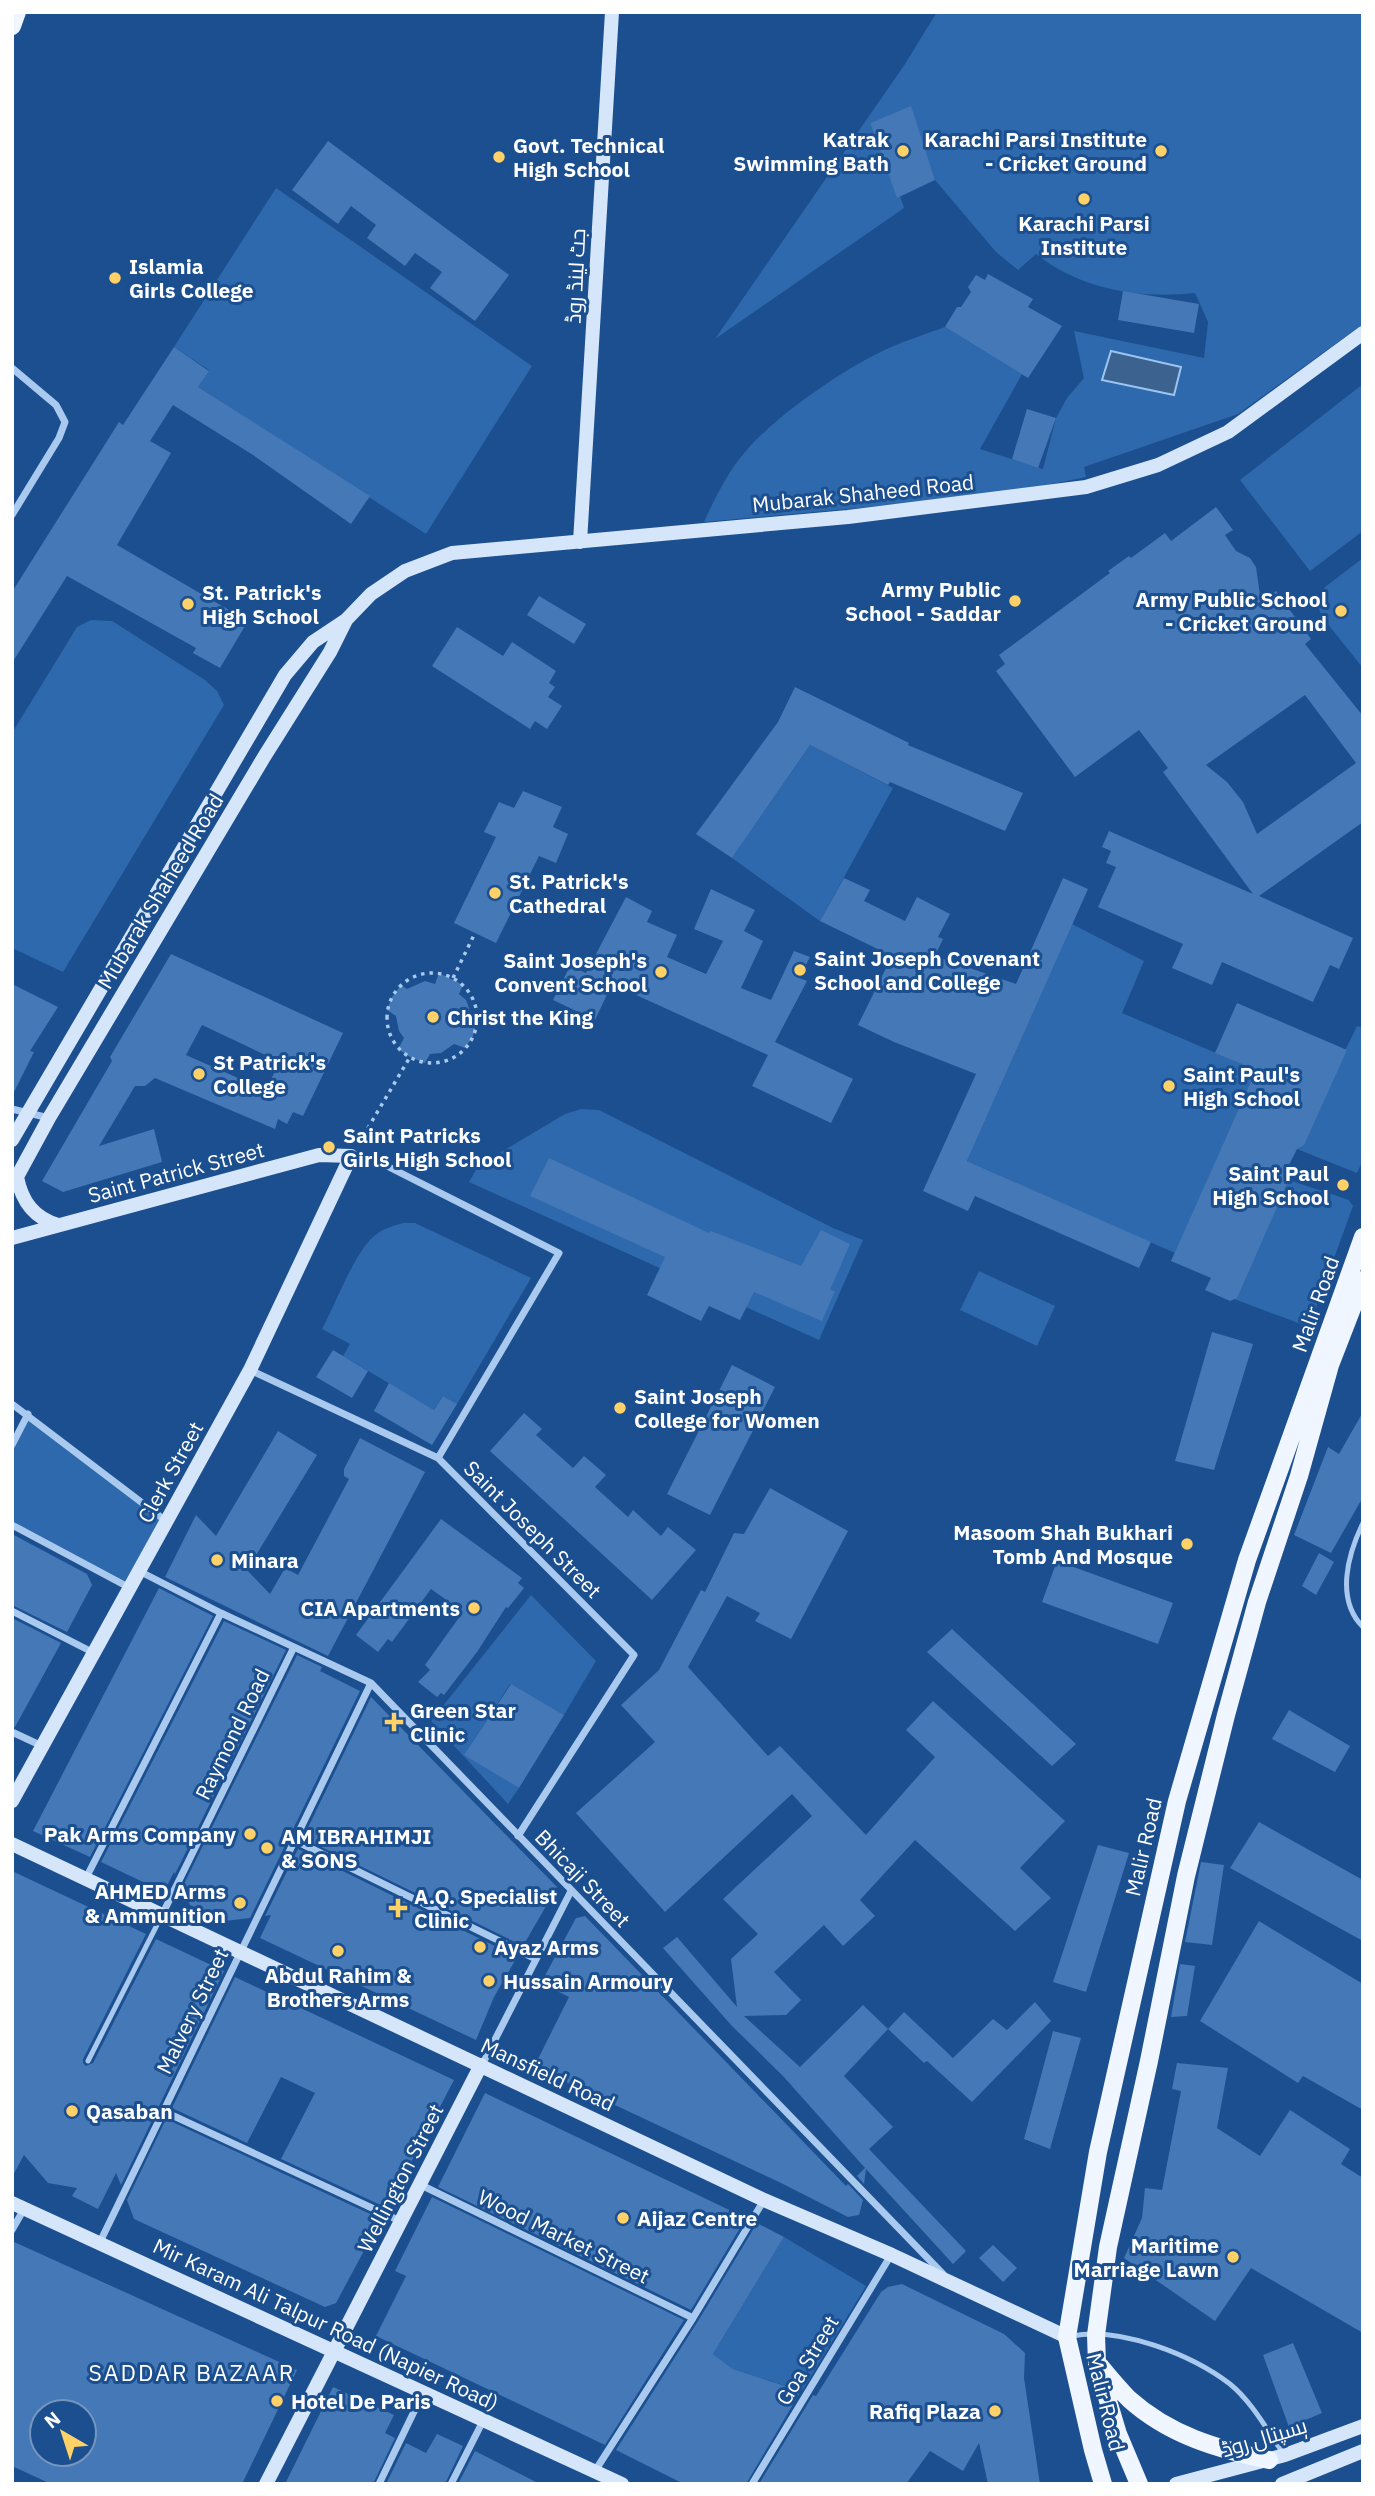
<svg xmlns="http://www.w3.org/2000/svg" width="1375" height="2496" font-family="'IBM Plex Sans',Cairo,sans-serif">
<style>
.green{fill:#2e69ad}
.water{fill:#3c6290;stroke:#9cc4f0;stroke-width:2}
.building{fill:#4478b7;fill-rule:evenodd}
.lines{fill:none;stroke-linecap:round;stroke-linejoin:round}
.path{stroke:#a9c9ee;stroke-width:3.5;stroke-dasharray:3.5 5;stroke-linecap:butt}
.lane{stroke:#a9c9ee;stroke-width:5}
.street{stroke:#a9c9ee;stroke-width:7}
.secondary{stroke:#d6e6fa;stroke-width:14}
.primary{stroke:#f0f6ff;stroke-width:18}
.poi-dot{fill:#ffd166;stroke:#1b4f8f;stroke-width:2.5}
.labels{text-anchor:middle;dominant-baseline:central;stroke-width:6;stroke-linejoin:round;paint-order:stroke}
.poi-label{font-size:21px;font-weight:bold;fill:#fff;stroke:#1b4f8f;text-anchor:start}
.street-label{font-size:21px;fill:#fff;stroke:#1b4f8f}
.neighbourhood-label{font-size:23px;letter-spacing:2px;fill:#fff;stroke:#1b4f8f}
</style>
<rect width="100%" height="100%" fill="#1b4f8f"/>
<path class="green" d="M937,12H1363V324L1238,414L1084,467L1086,477L993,496L704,522C715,498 727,473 745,452C775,416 846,367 889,348C907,340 926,334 945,327L1022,374L980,449L1043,469L1056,418L1067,398L1084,378L1074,331L1204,358L1208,322L1195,293C1139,299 1082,290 1036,254L1018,270L996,252L935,180L910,107L870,123L897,197L900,196L904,208L715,339L905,64Z
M276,188L532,366L426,534L198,387L209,370L174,347Z
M1363,384V531L1310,571L1240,480Z
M1363,558V668L1322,617L1318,606L1325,587Z
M91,620L112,621L205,680L217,691L224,705L63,972L12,948V733L77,627Z
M810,745L893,788L820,921L732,858Z
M1072,924L1144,961L1122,1013L1256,1070L1175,1253L967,1161Z
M1357,1026L1363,1028V1160L1357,1173L1297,1149Z
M581,1109L599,1110L833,1228L863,1240L819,1340L469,1182L478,1166L565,1114Z
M1289,1180L1349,1200L1353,1206L1309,1327L1234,1299Z
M403,1223H415L531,1278L457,1404L443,1396L434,1410L343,1356L350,1344L322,1329C335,1305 354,1254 373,1237C382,1229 392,1226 403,1223Z
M979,1271L1055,1306L1037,1346L960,1310Z
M28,1414L166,1521L130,1588L12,1525V1445Z
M531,1595L596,1661L564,1715L510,1684L465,1754L519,1788L508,1804L431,1721Z
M784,2237L866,2286L802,2391L733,2369L713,2354Z"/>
<path class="water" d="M1111,351L1181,367L1174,395L1102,380Z"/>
<path class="building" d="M911,106L935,180L897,198L870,123Z
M328,141L509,275L475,321L430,288L442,272L415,253L405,266L367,238L376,225L351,206L338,224L292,190Z
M988,274L1033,299L1028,307L1062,326L1028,378L945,327L957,307H961L971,292L968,287L976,275L985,280Z
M1123,291L1199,304L1194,333L1118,320Z
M174,347L209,371L198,387L370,496L351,524L253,455L173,405L150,441L171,453L117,545L248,621L220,668L193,653L196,648L67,576L12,663V592L119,422L123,425Z
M1027,409L1056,418L1038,468L1012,459Z
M1216,507L1233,530L1225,535L1236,551L1250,558L1256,567L1261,602L1276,591L1311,639L1305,644L1363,716V822L1259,896L1353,938L1339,969L1330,965L1313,1002L1222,962L1212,985L1172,968L1183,944L1098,907L1116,867L1106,863L1111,851L1102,847L1109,831L1253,894L1163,772L1168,768L1139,730L1075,777L996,671L1005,664L999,655L1110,573L1108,571L1129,556L1131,558L1165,533L1171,541ZM1305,695L1356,763L1257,834L1243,802L1227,782L1206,765Z
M539,596L586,624L574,644L527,615Z
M457,627L503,656L512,642L556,671L549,683L555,687L548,697L562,706L547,729L535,721L530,729L432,666Z
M795,687L909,743L908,745L1023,793L1005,831L890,782L888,785L810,745L732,858L696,834L778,722Z
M523,791L562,807L553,827L568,834L556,863L539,856L496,943L454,923L496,837L484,832L499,802L514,808Z
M844,878L870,890L864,901L905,921L917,897L950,914L938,937L943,939L935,956L1016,984L1063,878L1088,889L967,1161L1151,1242L1139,1268L975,1196L968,1211L923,1191L976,1074L894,1042L858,1025L892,956L820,921Z
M711,889L755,910L744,931L763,941L741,988L771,1000L794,951L810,957L799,978L807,981L775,1042L853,1079L831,1123L752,1086L769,1053L768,1055L612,984L595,1020L553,1000L570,966L586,973L626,897L652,911L647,922L677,935L667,957L706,974L723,941L694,929Z
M171,954L343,1033L303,1116L293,1112L287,1124L278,1119L275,1129L155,1078L145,1086H135L99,1146L154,1129L162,1162L63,1192L42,1181L112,1061L110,1057ZM202,1025L280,1062L265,1090L186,1055Z
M439,973L463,985L459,994L466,1000L469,1008L467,1017L477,1021L473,1036L465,1048L454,1044L441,1053L430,1054L425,1063L410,1057L398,1049L404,1038L399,1031L396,1016L387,1010L392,997L401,985L407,989L425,981L435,984Z
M12,984L58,1007L30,1051L34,1052L12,1096Z
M1237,1003L1347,1050L1304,1145L1297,1149L1289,1165L1292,1172L1289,1180L1237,1298L1230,1301L1205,1290L1211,1278L1171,1261L1256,1070L1215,1053Z
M549,1158L709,1233L711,1231L801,1266L821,1230L850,1244L830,1290L835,1291L822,1321L754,1292L740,1320L709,1306L701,1321L647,1295L665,1257L530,1196Z
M1212,1332L1253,1344L1214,1470L1175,1461Z
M333,1350L368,1371L352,1398L316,1377Z
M732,1365L775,1387L710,1515L667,1494Z
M389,1383L434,1410L443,1396L457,1404L432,1445L374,1411Z
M1363,1412V1497L1331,1553L1294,1535L1328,1447L1339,1454Z
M524,1413L542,1429L536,1435L573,1468L584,1456L606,1475L595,1487L628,1517L633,1510L661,1536L668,1527L696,1550L652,1600L490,1451Z
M278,1431L317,1455L247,1570L270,1594L285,1568L298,1575L349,1479L344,1476V1469L360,1438L425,1472L328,1656L165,1577L196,1515L216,1536Z
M770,1488L848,1531L791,1639L755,1621L760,1613L727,1596L688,1667L768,1756L780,1746L866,1835L935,1757L906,1730L933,1701L1065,1821L1020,1868L1051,1898L1015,1931L915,1840L860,1900L875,1916L843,1946L824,1925L774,1972L801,2000L786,2015L744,2016L800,2067L863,2005L888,2029L844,2076L893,2127L869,2149L966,2251L953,2264L866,2169L864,2184L857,2176L865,2168L783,2076L732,2026L663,1948L677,1937L737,2007L731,1959L758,1934L723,1899L812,1816L792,1794L665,1912L576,1813L655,1742L621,1705L659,1670L701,1590L705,1592L734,1533L744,1534Z
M441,1519L522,1578L518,1583L524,1588L508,1608L506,1607L477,1652L444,1695L441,1693L437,1697L418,1682L430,1670L425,1665L463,1612L431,1589L392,1642L388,1639L378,1652L356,1635Z
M12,1534L87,1574L92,1585L67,1632L12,1605Z
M1319,1553L1334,1562L1316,1595L1302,1586Z
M1057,1561L1173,1603L1158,1644L1042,1602Z
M159,1588L213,1616L90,1857L33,1831Z
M12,1618L61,1643L15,1727L12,1726Z
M224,1621L286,1650L175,1874L174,1872L164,1892L101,1862Z
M952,1629L1076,1744L1052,1766L927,1652Z
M297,1655L322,1667L320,1671L360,1691L250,1918L225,1921L190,1905L182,1888Z
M511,1684L564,1715L519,1788L464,1755Z
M371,1697L557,1887L523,1946L303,1838Z
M1289,1710L1350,1746L1335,1772L1272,1739Z
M1259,1822L1363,1880V1941L1230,1868Z
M1098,1845L1129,1853L1086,1992L1053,1982Z
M298,1849L517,1957L494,1997L476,2040L260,1938L271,1915L265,1916Z
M1201,1862L1224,1865L1212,1945L1185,1942Z
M12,1871L146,1934L83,2059V2063L86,2066L93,2063L156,1939L224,1971L121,2185L116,2173L98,2209L72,2196L77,2188L48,2183L24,2155L12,2177Z
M585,1916L846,2186L848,2184L863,2200L859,2215L848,2217L779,2182L534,2067L569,1997L541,1983L576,1918Z
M1259,1921L1363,1984V2110L1303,2076L1298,2083L1200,2021Z
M1180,1964L1195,1966L1187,2016L1171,2017Z
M235,1977L454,2080L387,2208L281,2159L315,2093L281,2077L247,2143L172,2108Z
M1035,2002L1051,2021L972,2102L927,2061L924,2063L888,2029L904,2012L953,2058L993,2019L1007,2030Z
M1053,2031L1081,2038L1050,2149L1024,2139Z
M1177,2063L1228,2068L1217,2128L1260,2156L1290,2110L1350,2149L1341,2164L1363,2178V2333L1251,2268L1215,2321L1124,2258L1142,2218L1145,2188L1162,2190L1181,2091L1172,2089Z
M485,2093L746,2218L691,2310L438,2187Z
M166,2119L381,2219L336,2303L325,2307L134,2219L127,2200Z
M432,2197L684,2320L605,2445L376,2336L406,2276L395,2271Z
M757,2223L784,2237L713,2354L733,2369L801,2391L746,2484H684L616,2450L698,2321Z
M12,2241L297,2370L242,2484H51L12,2466ZM42,2412H84V2454H42Z
M993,2245L1017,2268L1003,2282L979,2258Z
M902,2284L1004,2334L1025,2353L1024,2378L1040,2484H988L979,2443L963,2471L930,2451L906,2484H759L813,2395L816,2396L881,2292L888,2287Z
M1293,2343L1322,2413L1289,2427L1263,2355Z
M333,2387L394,2415L385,2433L395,2438L373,2484H285Z
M437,2434L463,2446L445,2484H386L406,2443L426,2453Z
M475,2451L481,2454L540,2484H458Z"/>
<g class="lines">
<path class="path" d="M387 1018a45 45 0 1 1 90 0a45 45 0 1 1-90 0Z
M453,978L475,933
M359,1143L410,1057"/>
<path class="lane" d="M1363,1523C1348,1554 1335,1599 1363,1627
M88,2061L161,1917
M1072,2336C1120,2326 1192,2355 1230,2384C1252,2402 1267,2430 1283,2453"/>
<path class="street" d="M12,368L56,405L65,422L59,438L12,515
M12,1109L49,1118
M351,1156L381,1163L559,1253L438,1458L634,1655L518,1836
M250,1370L438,1458
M12,1404L166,1521
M12,1445L28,1414
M12,1525L130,1588
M139,1571L221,1613L371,1683L943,2274
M12,1611L94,1653
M12,1732L42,1746
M294,1840L536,1959
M86,1878L221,1613
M162,1915L294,1647
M482,2065L571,1891
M163,2111L400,2221
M421,2185L693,2318
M12,2230L24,2209
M100,2242L371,1683
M595,2471L693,2318L764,2200
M379,2484L423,2393
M451,2484L484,2419
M752,2484L891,2255"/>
<path class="secondary" d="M580,542L612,12
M346,620L371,594L405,571L452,553L848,517L1086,487L1158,465L1228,432L1363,333
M12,1140L285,675L313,642L346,620L330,652L264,757L49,1118L12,1186
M17,1177C22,1202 34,1218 58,1225
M12,1238L319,1155L351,1156L250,1370L12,1801
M12,1844L764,2200L892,2255L1067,2337
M12,2203L622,2484
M266,2484L481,2065
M1176,2484L1285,2455L1363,2426
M1282,2484L1363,2451"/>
<path class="primary" d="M12,26L17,12
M1100,2366C1109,2377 1119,2389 1129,2399C1169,2435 1217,2449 1269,2460
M1103,2484L1093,2450L1067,2337L1098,2152L1177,1801L1247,1560L1363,1237
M1139,2484L1118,2434L1097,2364L1096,2335L1108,2247L1149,2061L1186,1876L1226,1715L1257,1602L1299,1476L1330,1365L1363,1280"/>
</g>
<g class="poi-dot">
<circle cx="903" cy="151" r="7"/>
<circle cx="1161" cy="151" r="7"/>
<circle cx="499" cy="157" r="7"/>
<circle cx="1084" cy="199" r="7"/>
<circle cx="115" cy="278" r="7"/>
<circle cx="1015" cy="601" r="7"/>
<circle cx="188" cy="604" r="7"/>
<circle cx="1341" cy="611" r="7"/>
<circle cx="495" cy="893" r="7"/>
<circle cx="800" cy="970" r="7"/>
<circle cx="661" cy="972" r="7"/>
<circle cx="433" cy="1017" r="7"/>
<circle cx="199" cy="1074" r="7"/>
<circle cx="1169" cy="1086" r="7"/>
<circle cx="329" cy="1147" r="7"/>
<circle cx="1343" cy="1185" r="7"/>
<circle cx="620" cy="1408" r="7"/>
<circle cx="1187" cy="1544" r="7"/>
<circle cx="217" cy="1560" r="7"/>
<circle cx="474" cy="1608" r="7"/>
<path d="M390.5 1711.5h7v7h7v7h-7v7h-7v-7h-7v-7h7z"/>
<circle cx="250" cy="1834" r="7"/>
<circle cx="267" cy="1848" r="7"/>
<circle cx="240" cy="1903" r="7"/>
<path d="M394.5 1897.5h7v7h7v7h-7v7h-7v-7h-7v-7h7z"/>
<circle cx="480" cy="1947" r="7"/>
<circle cx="338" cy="1951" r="7"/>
<circle cx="489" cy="1981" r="7"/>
<circle cx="72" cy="2111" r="7"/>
<circle cx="623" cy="2218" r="7"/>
<circle cx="1233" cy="2257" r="7"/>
<circle cx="277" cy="2401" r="7"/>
<circle cx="995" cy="2411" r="7"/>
</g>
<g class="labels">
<g class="poi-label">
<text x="889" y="139" text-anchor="end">Katrak<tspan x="889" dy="24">Swimming Bath</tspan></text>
<text x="1147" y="139" text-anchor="end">Karachi Parsi Institute<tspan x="1147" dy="24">- Cricket Ground</tspan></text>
<text x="513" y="145">Govt. Technical<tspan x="513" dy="24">High School</tspan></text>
<text x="1084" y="223" text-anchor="middle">Karachi Parsi<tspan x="1084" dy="24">Institute</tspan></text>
<text x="129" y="266">Islamia<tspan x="129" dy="24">Girls College</tspan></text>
<text x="1001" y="589" text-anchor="end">Army Public<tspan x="1001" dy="24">School - Saddar</tspan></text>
<text x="202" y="592">St. Patrick's<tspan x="202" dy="24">High School</tspan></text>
<text x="1327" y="599" text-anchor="end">Army Public School<tspan x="1327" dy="24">- Cricket Ground</tspan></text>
<text x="509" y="881">St. Patrick's<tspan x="509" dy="24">Cathedral</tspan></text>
<text x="814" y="958">Saint Joseph Covenant<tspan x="814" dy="24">School and College</tspan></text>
<text x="647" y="960" text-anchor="end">Saint Joseph's<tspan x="647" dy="24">Convent School</tspan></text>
<text x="447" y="1017">Christ the King</text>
<text x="213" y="1062">St Patrick's<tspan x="213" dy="24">College</tspan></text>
<text x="1183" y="1074">Saint Paul's<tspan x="1183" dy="24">High School</tspan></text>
<text x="343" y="1135">Saint Patricks<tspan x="343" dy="24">Girls High School</tspan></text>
<text x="1329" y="1173" text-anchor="end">Saint Paul<tspan x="1329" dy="24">High School</tspan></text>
<text x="634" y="1396">Saint Joseph<tspan x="634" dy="24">College for Women</tspan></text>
<text x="1173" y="1532" text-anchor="end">Masoom Shah Bukhari<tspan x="1173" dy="24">Tomb And Mosque</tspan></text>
<text x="231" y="1560">Minara</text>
<text x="460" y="1608" text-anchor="end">CIA Apartments</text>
<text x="410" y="1710">Green Star<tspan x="410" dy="24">Clinic</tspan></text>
<text x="236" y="1834" text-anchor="end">Pak Arms Company</text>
<text x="281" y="1836">AM IBRAHIMJI<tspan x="281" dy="24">&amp; SONS</tspan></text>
<text x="226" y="1891" text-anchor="end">AHMED Arms<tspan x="226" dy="24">&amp; Ammunition</tspan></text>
<text x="414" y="1896">A.Q. Specialist<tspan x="414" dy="24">Clinic</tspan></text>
<text x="494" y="1947">Ayaz Arms</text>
<text x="338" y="1975" text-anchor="middle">Abdul Rahim &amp;<tspan x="338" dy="24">Brothers Arms</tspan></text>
<text x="503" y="1981">Hussain Armoury</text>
<text x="86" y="2111">Qasaban</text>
<text x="637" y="2218">Aijaz Centre</text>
<text x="1219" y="2245" text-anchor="end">Maritime<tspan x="1219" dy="24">Marriage Lawn</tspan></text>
<text x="291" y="2401">Hotel De Paris</text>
<text x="981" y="2411" text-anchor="end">Rafiq Plaza</text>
</g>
<g class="street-label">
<text transform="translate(575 276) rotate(-87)">جٹ لینڈ روڈ</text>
<text transform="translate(863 493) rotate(-6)">Mubarak Shaheed Road</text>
<text transform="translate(160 891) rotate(-59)">Mubarak Shaheed Road</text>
<text transform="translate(176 1172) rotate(-15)">Saint Patrick Street</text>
<text transform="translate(1315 1304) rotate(-70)">Malir Road</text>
<text transform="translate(170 1472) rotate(-61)">Clerk Street</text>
<text transform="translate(533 1529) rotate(45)">Saint Joseph Street</text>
<text transform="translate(232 1734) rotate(-64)">Raymond Road</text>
<text transform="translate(1143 1847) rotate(-77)">Malir Road</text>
<text transform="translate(583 1878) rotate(46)">Bhicaji Street</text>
<text transform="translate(192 2011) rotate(-64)">Malvery Street</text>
<text transform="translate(548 2074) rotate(25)">Mansfield Road</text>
<text transform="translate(400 2178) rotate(-63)">Wellington Street</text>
<text transform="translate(564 2236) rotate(26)">Wood Market Street</text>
<text transform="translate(326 2324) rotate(25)">Mir Karam Ali Talpur Road (Napier Road)</text>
<text transform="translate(807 2360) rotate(-59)">Goa Street</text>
<text transform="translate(1106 2402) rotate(76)">Malir Road</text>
<text transform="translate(1264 2437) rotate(-17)">ہسپتال روڈ</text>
</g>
<g class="neighbourhood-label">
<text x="192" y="2372">SADDAR BAZAAR</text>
</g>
</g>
<rect width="1375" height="2496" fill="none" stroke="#ffffff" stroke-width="28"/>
<g transform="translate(63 2433) rotate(321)"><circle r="33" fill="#1b4f8f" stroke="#7695bc" stroke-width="2"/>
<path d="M0-5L12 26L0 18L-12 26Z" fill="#ffd166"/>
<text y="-10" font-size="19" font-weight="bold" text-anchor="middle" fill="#ffffff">N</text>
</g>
</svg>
